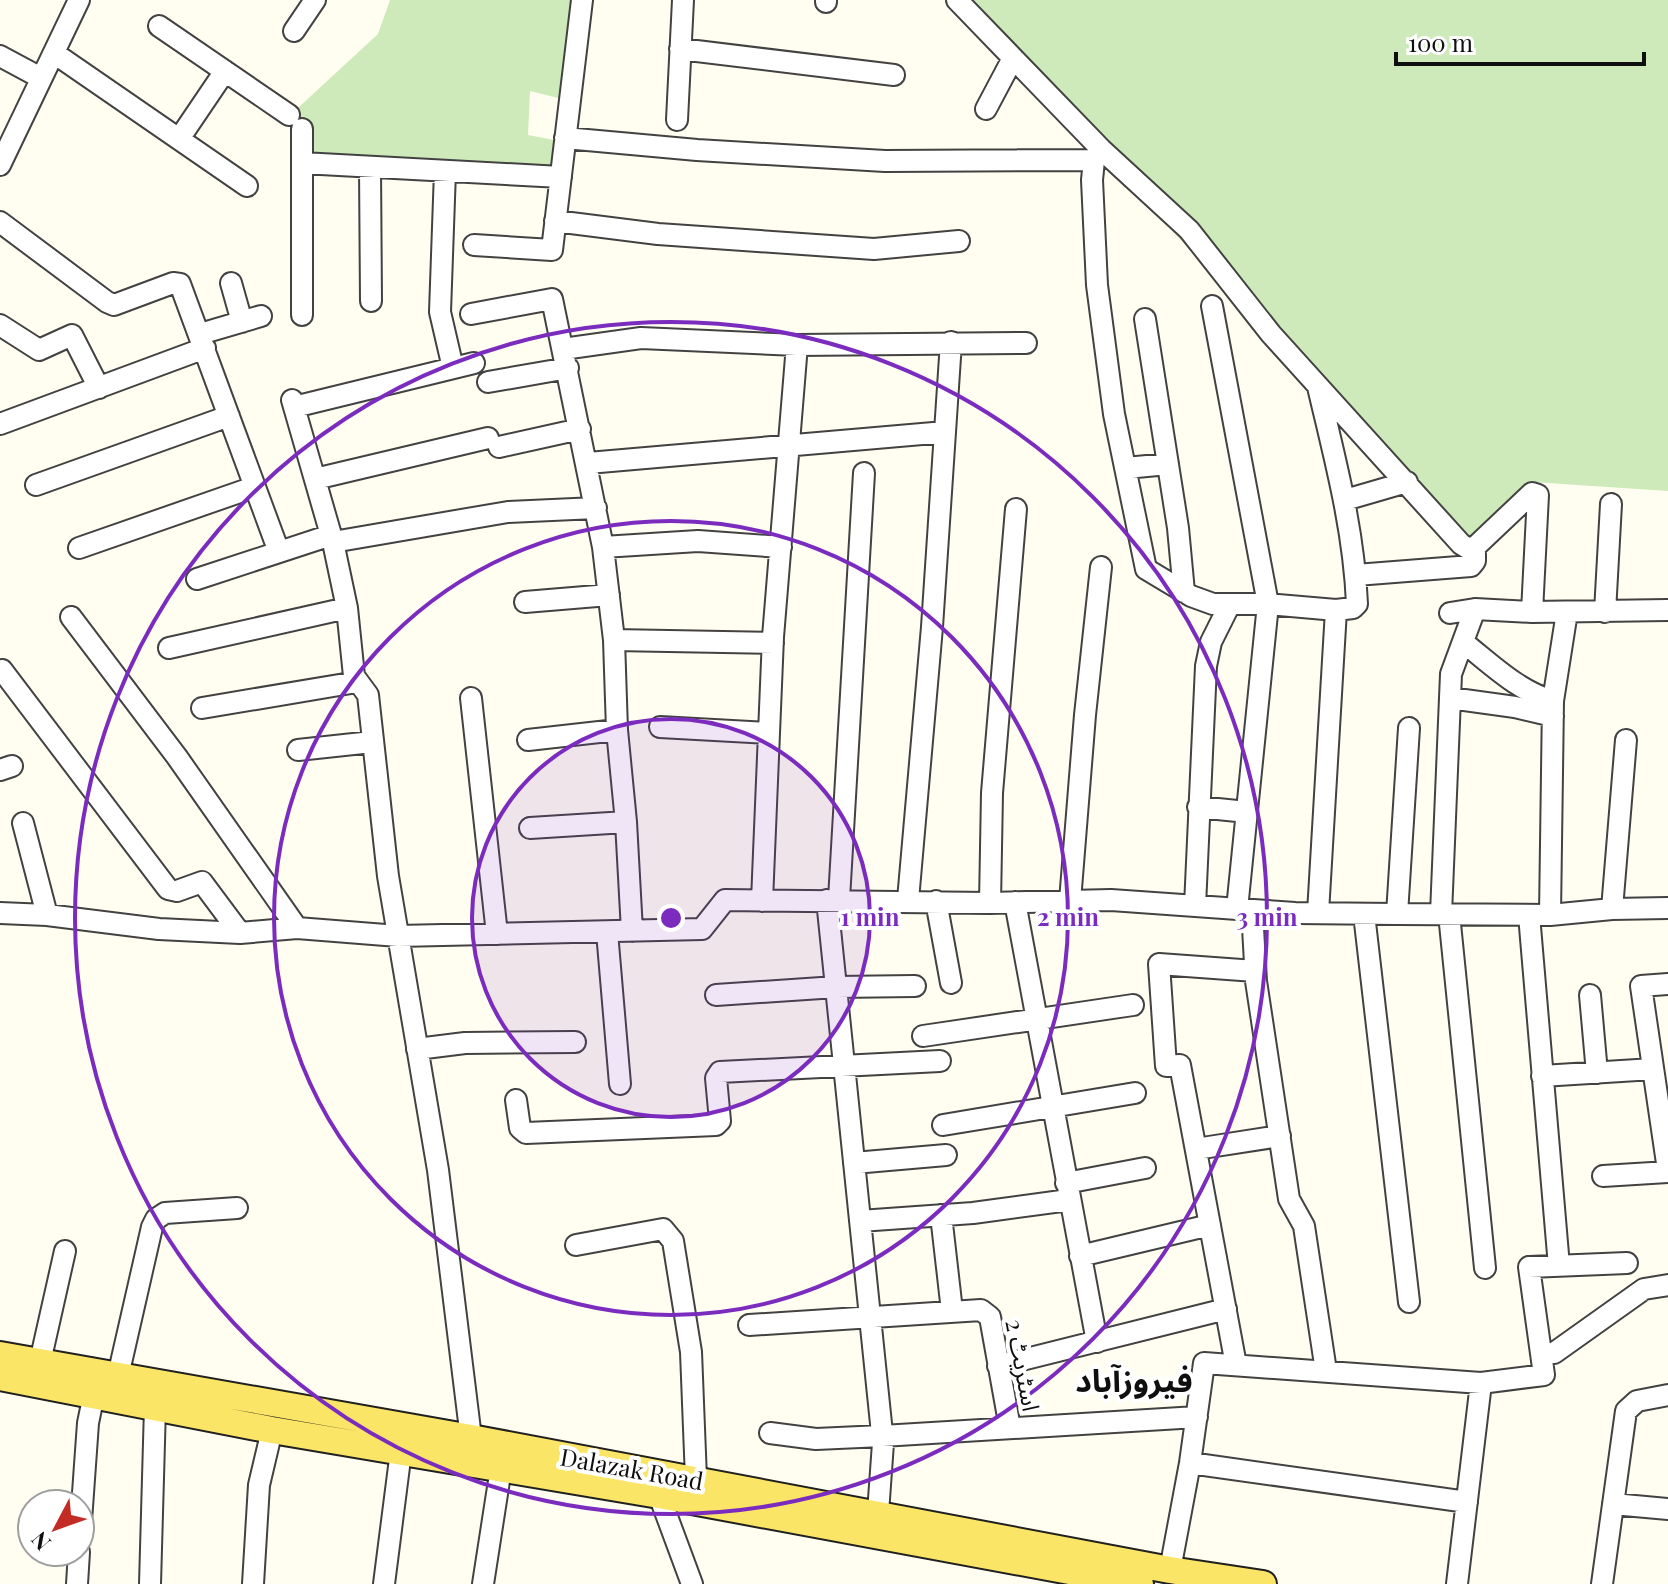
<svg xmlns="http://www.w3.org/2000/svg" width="1668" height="1584" font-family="'Playfair Display','Noto Sans Arabic',serif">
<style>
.grass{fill:#ceeaba}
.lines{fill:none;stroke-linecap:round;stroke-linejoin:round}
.minor-casing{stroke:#424242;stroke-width:24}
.major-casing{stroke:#202020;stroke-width:30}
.minor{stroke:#fff;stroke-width:20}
.major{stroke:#fae566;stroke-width:26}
.ring{fill:none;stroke:#7b2cbf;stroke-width:4}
.labels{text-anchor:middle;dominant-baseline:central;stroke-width:8;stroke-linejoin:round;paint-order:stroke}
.street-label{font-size:24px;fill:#0f0f0f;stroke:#fff}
.district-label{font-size:32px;font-weight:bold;fill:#0f0f0f;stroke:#fff}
.centre{fill:#7b2cbf;stroke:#fff;stroke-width:4}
.ring-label{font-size:24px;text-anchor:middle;font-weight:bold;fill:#7b2cbf;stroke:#fff;stroke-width:8;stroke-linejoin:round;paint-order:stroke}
</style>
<rect width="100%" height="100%" fill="#fffef1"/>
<path class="grass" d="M390,0H582L570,101L530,91L528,135L565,142L557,178L302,163V129L286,119L378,34Z
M957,0H1668V491L1532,482L1469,549Z"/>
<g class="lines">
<g class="minor-casing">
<path id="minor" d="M826,0V2
M957,0L1101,149L1189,230L1271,334L1461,544L1469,549L1475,547L1532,493L1538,495L1532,612
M159,26L289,115
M294,31L315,0
M680,49L894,75
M54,53L247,186
M0,56L41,78
M986,109L1013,58
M677,120L683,0
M565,138L697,150L885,161L1094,160
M179,139L225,71
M1101,149L1094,160L1092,180L1097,285L1114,414L1146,569L1191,596L1213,604H1268L1336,610L1353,608L1357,604C1354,530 1335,459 1318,387
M302,163L561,177
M0,165L79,0
M370,167L371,301
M445,171L440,312L453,368
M555,221L658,234L874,249L959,241
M0,222L107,302L114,305L173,283L180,284L279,552
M474,245L552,250L582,0
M231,283L242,322
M1212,306L1268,604L1237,909
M471,314L552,299L603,547L614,640L617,730L626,822L632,931
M302,315V129
M1145,319L1178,528L1184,592
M0,325L39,350L72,335L99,388
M200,334L261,316
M563,349L641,338L797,345L1026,343
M488,382L568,368
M292,400L333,542L347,608L354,676L368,695L388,876L438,1170L471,1438
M294,407L474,363
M0,424L205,348
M499,447L580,429
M588,463L945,432
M1126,468L1168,464
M315,479L488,438
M36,485L229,416
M1345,500L1407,482
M333,542L508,512L596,508
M603,547L698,541L781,547
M79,548L254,487
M1356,575L1471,566L1475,561V547
M197,579L331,535
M525,602L609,595
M1605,612L1611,504
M1450,613L1475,609L1532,612L1668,610
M71,617L177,757L297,928
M614,640L773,643
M1463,642C1491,664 1518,691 1553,701
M169,648L347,608
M2,670L168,889L177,891L202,882L240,933
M471,698L497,934
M1450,698L1515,707L1553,716
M202,708L357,682
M660,727L769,733
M528,740L617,730
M298,750L372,742
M0,770L12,766
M1198,807L1247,812
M23,823L47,915
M530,828L626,822
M839,899L864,473
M827,900L883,1443L878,1513
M908,900L932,627L951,342
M762,901L773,637L797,345
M936,901L951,983
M1070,901L1085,715L1101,567
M1015,902L1097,1342
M990,903L992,793L1016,509
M1195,906L1206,666L1211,642L1230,604
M1612,909L1626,740
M1252,910L1256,981L1289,1199L1304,1226L1326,1371
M0,913L47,915L159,929L240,933L297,928L398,936L702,929L725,900L990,903L1111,900L1295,913L1397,914L1550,915L1612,909L1668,908
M1318,913L1336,610
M1364,914L1409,1302
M1397,914L1409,728
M1441,914L1451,674L1475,609
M1449,914L1485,1268
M1529,915L1559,1266
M1550,915L1553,701L1567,612
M607,932L620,1084
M1668,984L1641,986L1668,1170
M716,995L836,987L915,986
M1590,995L1597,1073
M923,1036L1133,1005
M417,1049L465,1043L575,1042
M1542,1076L1653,1069
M516,1100L520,1128L526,1133L716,1125L720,1121L716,1078L720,1072L940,1061
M943,1125L1135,1093
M1196,1149L1280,1136
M854,1163L946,1155
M1603,1176L1668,1172
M1066,1183L1145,1168
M941,1215L952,1311
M860,1221L973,1213L1069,1200
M576,1245L663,1229L673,1241L691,1352L696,1479
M1080,1256L1210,1225
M749,1325L981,1310L990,1317L1010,1428
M1541,1354L1554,1353L1644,1289L1668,1285
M40,1362L65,1251
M1236,1365L1180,1065L1166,1066L1159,964L1255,971
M998,1366L1226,1309
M118,1376L152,1227L156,1219L165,1213L237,1208
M770,1433L816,1439L882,1436L1197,1417
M1190,1463L1467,1502
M659,1495L692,1584
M1613,1504L1668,1509
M80,1535L88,1423L94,1394
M1170,1570L1190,1463L1204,1363L1481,1383L1544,1375L1529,1267L1627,1263
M77,1584L79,1552
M150,1584L155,1407
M253,1584L259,1485L272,1430
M384,1584L401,1451
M483,1584L501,1468
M1457,1584L1481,1383
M1602,1584L1626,1411L1637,1401L1668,1395"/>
</g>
<g class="major-casing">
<path id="major" d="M0,1355L471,1438L1170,1570L1263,1584
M0,1377L272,1430L659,1495L1140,1584"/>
</g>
<use href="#minor" class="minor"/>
<use href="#major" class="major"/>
</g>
<circle cx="671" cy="918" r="199" fill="#7b2cbf" fill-opacity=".12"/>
<g class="ring">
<circle cx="671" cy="918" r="199"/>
<circle cx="671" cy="918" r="397"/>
<circle cx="671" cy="918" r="596"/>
</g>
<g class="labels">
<g class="street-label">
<text transform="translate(1024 1365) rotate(79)">اسٹریٹ 2</text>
<text transform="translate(632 1468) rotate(10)">Dalazak Road</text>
</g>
<g class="district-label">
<text x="1134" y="1378">فیروزآباد</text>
</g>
</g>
<circle cx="671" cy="918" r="12" class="centre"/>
<g class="ring-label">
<text x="870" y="926">1 min</text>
<text x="1068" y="926">2 min</text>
<text x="1267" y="926">3 min</text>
</g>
<g transform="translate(56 1528) rotate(229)"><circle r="38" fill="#ffffff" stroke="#9f9f9f" stroke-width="2"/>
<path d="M0-6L14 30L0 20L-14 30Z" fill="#c22c24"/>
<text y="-12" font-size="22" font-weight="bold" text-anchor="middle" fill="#0f0f0f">N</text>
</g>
<path d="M1396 52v12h248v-12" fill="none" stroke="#0f0f0f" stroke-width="4"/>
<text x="1408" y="52" font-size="24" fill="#0f0f0f" stroke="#ffffff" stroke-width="6" paint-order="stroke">100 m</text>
</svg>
